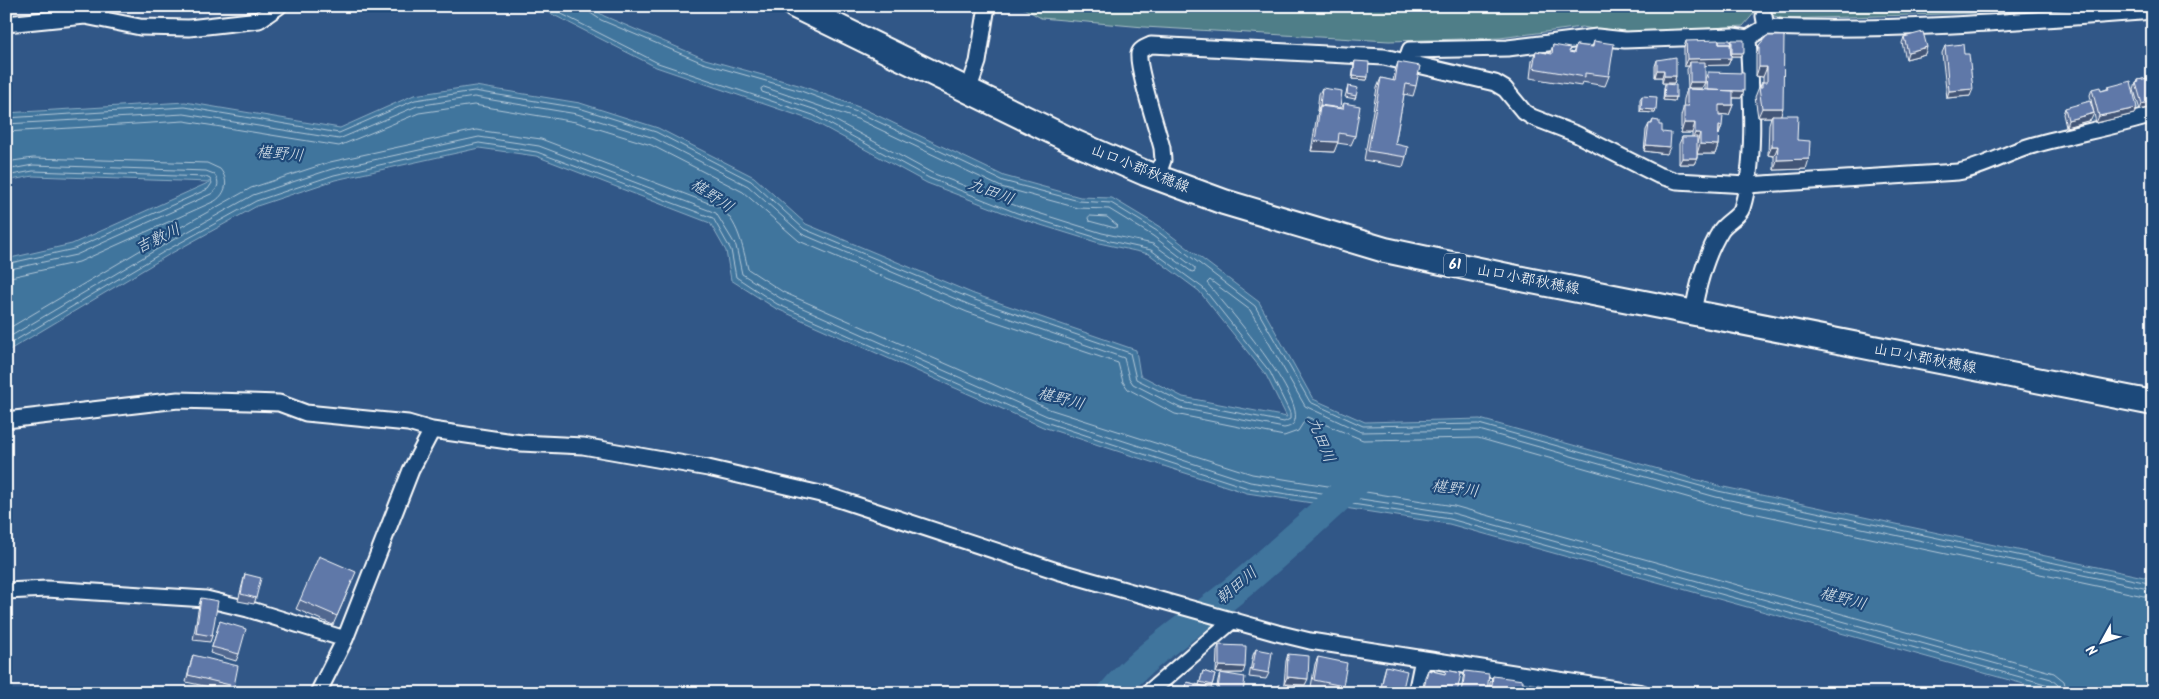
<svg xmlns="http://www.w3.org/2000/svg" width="2159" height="699" font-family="Kalam,'Klee One',sans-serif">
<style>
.green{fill:#4f7e88;stroke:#a7bec4}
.water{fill:#40759d;stroke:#8cacc4}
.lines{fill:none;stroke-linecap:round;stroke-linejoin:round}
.shore{stroke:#b3c8d8;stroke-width:1}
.river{stroke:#40759d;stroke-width:29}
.street-casing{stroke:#fff;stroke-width:19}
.primary-casing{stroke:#fff;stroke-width:28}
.street{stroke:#1f4a7a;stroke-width:15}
.primary{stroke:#1f4a7a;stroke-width:24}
.wall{fill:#516790;stroke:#fff}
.shaded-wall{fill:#425476;stroke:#fff}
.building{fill:#5e78a8;stroke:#fff}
.labels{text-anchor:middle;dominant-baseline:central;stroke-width:4.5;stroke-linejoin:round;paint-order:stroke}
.shield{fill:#1f4a7a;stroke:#bcc9d7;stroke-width:1}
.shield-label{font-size:14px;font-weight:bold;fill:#fff}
.street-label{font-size:15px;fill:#fff;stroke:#1f4a7a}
.water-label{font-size:16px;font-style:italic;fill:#d9e3eb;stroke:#1f4a7a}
</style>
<rect width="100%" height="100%" fill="#315787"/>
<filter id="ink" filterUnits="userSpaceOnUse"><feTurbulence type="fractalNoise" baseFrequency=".02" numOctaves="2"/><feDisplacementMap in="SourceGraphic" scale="10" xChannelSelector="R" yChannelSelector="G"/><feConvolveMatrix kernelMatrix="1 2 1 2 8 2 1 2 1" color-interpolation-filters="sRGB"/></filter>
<g filter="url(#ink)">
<path class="green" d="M1020,6H2069L2005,12L1785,19L1756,11L1743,26L1622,34L1582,27L1500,38L1389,41L1144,27L1041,18Z"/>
<path class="water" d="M536,6H589L604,16L705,59L802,86L864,109L1004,176L1080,197L1112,198L1160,227L1259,302L1313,399L1365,422L1480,419L1719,486L2153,579V693H2056L1449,524L1247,493L1043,427L775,308L731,280L726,251L710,223L536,156L479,148L335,180L257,206L170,254L6,352V259L72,244L210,182L33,176L6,181V113L185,102L340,128L414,95L475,86L580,103L658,128L754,177L806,224L974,294L1136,350L1140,375L1183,397L1287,417L1266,375L1199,291L1149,254L1099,243L1015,217L927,183L811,120L656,67Z"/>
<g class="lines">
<path class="shore" d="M587,6L589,12L601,20L703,63L801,91L862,114L1003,181L1079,201L1111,203L1157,231L1255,306L1310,402L1363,426L1479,424L1718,491L2153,584
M764,87L860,120L1001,187L1078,208L1109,209L1153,236L1195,268V271L1192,272L1153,244L1102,233L1019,207L932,173L816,110L762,92L761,89Z
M6,118L185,107L339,133L415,100L474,91L579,108L656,132L751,181L804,229L972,299L1130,353L1136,379L1182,402L1284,422L1290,419V413L1270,372L1203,288L1151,250L1101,239L1017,213L929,178L813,115L658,63L546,6
M6,124L184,114L339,139L417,106L474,97L577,114L654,138L748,186L802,234L970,305L1124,358L1129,378L1133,384L1180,408L1284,428C1331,423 1219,298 1207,283L1210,280L1250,310L1305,406L1361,432L1479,430L1716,497L2153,590
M6,132L184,121L339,146L419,113L474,105L576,122L651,145L743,192L799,241L967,312L1118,363L1123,382L1128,389L1175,414L1284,436L1298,431L1307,417L1363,440L1478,438L1715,505L2153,598
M6,162L33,158L207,163L220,169C229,180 227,193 215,201L79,262L6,278
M6,170L33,165L206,171L214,174C220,181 219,189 211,194L76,255L6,270
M6,176L33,171L206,177L210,179L212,183L208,189L74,249L6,264
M1090,216L1107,217L1118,226L1115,228L1089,221L1088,218Z
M6,330L161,238L251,188L330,162L476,130L541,139L719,207C738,220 743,248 748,269L783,292L1049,409L1252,474L1454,506L2054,673L2064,681L2067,693
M6,339L164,245L253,195L332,169L479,137L539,146L716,213L736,246L742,274L780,298L1047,416L1250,482L1452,513L2051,679L2058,685L2060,693
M6,346L167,250L256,201L334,175L479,143L537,152L713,218L731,250L736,277L777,304L1045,422L1248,488L1450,519L2049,685L2053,693"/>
<path class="river" d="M1112,693C1148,650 1195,623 1237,588C1279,553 1319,516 1359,479"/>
<g class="street-casing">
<path id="street" d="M6,24L85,16L140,27L189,28L259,20L279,6
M1766,27C1895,32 2024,21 2153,11
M1406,62L1410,50L1508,48L1597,37L1625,40L1733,36L1748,38
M968,91L978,62L987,6
M1157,177L1163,160L1162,148C1158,131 1137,68 1139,54C1140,49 1147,47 1151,45L1384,57L1495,83L1505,89L1524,112L1532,117L1576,134L1658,175L1677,181L1747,185L1958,172C1985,167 2008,152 2034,145C2073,134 2114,127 2153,115
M1693,312C1698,284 1706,254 1721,230C1726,222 1739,217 1742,208C1757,159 1751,90 1748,38L1766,27L1764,16
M6,420L178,400L249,402L279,403L306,413L408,423L432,430L521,443L583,446L708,468L829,496L1057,571L1277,633L1310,641L1642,693
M6,591L47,589L206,599L248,609L345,639
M318,693L345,639L411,470L432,430
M1148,693L1233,620
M1416,693L1423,659"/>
</g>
<g class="primary-casing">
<path id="primary" d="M795,6L1076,143L1145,173L1224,202L1385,250L1512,277L2153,403"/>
</g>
<use href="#street" class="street"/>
<use href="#primary" class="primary"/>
</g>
<path class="wall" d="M1904,37L1925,54L1906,59L1902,43Z
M1732,40L1742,56H1731V44Z
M1594,41L1609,76L1605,86L1582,82L1581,86L1530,78L1532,61L1536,51L1550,53L1553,45L1569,52L1573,53L1576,45L1592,47Z
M1686,41L1731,58L1728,65H1705L1702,88H1688L1687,69L1689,66H1684V47Z
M1759,45L1781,115L1797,140L1806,169L1774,170V156L1768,155L1769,124L1771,117H1758L1755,97L1759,87H1760L1762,82H1763V77L1756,76V55Z
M1945,46L1964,54L1970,96L1947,98L1942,53Z
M1657,60L1676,76L1674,83H1662V77H1655V66Z
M1355,61L1367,80L1352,79L1354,64Z
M1398,62L1416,86L1413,96L1404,94L1395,144L1406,157L1403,167L1364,160L1377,88L1381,78L1393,81L1395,71Z
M1708,72L1741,98H1733V105L1729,115L1719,114L1718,145L1715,154H1697V158L1694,164H1679V144L1682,137H1692V133H1681V116L1683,109L1684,99L1687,89L1705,90V79Z
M2153,77V106L2140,110L2134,90L2136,83H2137L2138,80Z
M1665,84L1676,97L1675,101L1663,100L1664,88Z
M1348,86L1356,96L1355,99L1345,97Z
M2108,87L2134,114L2096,123L2090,95L2092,89L2101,91L2107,89Z
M1322,88L1340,108L1339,109H1341L1344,103L1355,136L1351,145L1337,143L1334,152L1311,151L1317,115L1318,112L1317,111L1319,94Z
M1642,96L1655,113L1640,112V99Z
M2065,108L2091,120L2066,127L2063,114Z
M1653,120L1659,125L1667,154L1644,151L1646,130L1649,124H1651Z
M245,574L256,598L254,604L238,601Z
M352,582L333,625L296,609L300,600Z
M201,598L212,636L210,642L193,640L199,605Z
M220,621L239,654L236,661L210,653Z
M1219,645L1243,673H1216L1217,651Z
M1256,649L1269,673L1266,679L1249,677L1253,655Z
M1288,654L1305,685L1284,684L1286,661Z
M193,655L234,686L232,692L186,682L191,662Z
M1318,657L1343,686L1340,692L1311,687L1315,664Z
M1386,666L1402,693H1380L1384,673Z
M1428,670L1445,674L1446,670L1457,693H1422L1425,677Z
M1203,671L1215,675L1211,688L1213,693H1184L1187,682L1199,685Z
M1465,671L1487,693H1461L1463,678Z
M1220,673L1243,693H1216L1218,680Z
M1493,676L1522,693H1489L1490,683Z"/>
<path class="shaded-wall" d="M1927,47L1925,54L1906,59L1908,52Z
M1732,53H1744L1742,56H1731Z
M1731,58L1728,65L1690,66V62L1689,66H1684L1687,59Z
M1759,67H1767L1763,77L1756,76Z
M1657,70H1664L1662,77H1655Z
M1353,76L1368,77L1367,80L1352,79Z
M1664,76H1676L1674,83H1662Z
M1690,82H1705L1702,88H1688Z
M1973,89L1970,96L1947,98L1949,91Z
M1707,90L1744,91L1741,98L1705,97Z
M1664,97H1676L1675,101L1663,100Z
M2153,100V106L2140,110L2142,104Z
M1320,105L1340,108L1337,114L1320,106L1318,112L1317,111Z
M1719,105H1733L1729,115L1716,114Z
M1762,108H1783L1780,117L1772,115L1771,117H1758Z
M2137,108L2134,114L2096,123L2099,116Z
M1641,109L1656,110L1655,113L1640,112Z
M2094,113L2091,120L2066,127L2068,120Z
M1684,123H1695L1692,133H1681Z
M1719,126H1722L1719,135Z
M1695,133H1700L1697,143H1691Z
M1315,141L1338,142L1334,152L1311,151Z
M1700,144L1718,145L1715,154H1697Z
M1646,145L1670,147L1667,154L1644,151Z
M1772,146H1778L1774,156L1768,155Z
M1682,158H1697L1694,164H1679Z
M1809,159L1806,169L1774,170L1777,160Z
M1219,666L1245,667L1243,673H1216Z
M1287,677L1308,679L1305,685L1284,684Z"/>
<path class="building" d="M1923,32L1927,47L1908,52L1904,37Z
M1767,36H1784L1783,108H1762L1759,87H1762V82H1767V67H1759V45Z
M1719,40V44H1730L1731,58L1687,59L1686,41Z
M1719,40H1730L1731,45L1730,44H1719Z
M1732,40H1744V53H1732Z
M1594,41L1614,44L1609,76L1585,73V77L1533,68L1536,51L1552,54L1553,45L1570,48L1569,52L1574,53L1576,45L1593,47Z
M1963,44L1964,54H1969L1973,89L1949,91L1945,46Z
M1676,57V76H1664V70H1657V60Z
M1355,61L1369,62L1368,77L1353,76Z
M1398,62L1420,66L1416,86L1406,84L1395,144L1408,147L1406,157L1368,151L1381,78L1395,81Z
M1690,62H1705V82H1690Z
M1708,72L1744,73V91L1707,90Z
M2153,77V100L2142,104L2136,83L2139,82L2138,80Z
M2131,81L2137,108L2099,116L2092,89L2100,87L2101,91L2109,89L2108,87Z
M1665,84L1676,85V97H1664Z
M1348,86L1358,88L1356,96L1347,94Z
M1322,88L1342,91L1340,108L1320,105Z
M1687,89L1733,91V105H1719V116H1723L1722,126H1719L1718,145L1700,144V133H1695V123H1684V106H1689L1687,104Z
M1642,96L1657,97L1656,110L1641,109Z
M2090,101L2094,113L2068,120L2065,108Z
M1344,103L1360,106L1355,136L1339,133L1338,142L1315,141L1320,106L1343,109Z
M1772,115H1798L1797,140L1810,141L1809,159L1777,160L1778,146H1772Z
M1653,120L1659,121V125H1662V132L1671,133L1670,147L1646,145L1649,124H1652Z
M1682,137H1697V158H1682Z
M319,556L356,572L337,616L300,600Z
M245,574L261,578L256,598L241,594Z
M201,598L218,601L212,636L196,633Z
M220,621L246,629L239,654L212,647Z
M1219,645L1246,646L1245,667L1219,666Z
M1256,649L1272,652L1269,673L1252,670Z
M1288,654L1309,656L1308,679L1287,677Z
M193,655L238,666L234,686L188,675Z
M1318,657L1347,663L1343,686L1314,680Z
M1386,666L1407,671L1402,693L1381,688Z
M1428,670L1445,674L1446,670L1461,673L1457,693L1424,688Z
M1203,671L1215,675L1212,685L1200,682Z
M1465,671L1489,674L1487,693H1462Z
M1220,673L1245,677L1243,693L1218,690Z
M1493,676L1523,680L1522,693H1491Z
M1187,682L1214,689L1213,693H1185Z
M1278,685L1301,688L1300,693H1277Z
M1311,690L1328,693H1311Z
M1581,690L1588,693H1580Z"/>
</g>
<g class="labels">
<rect class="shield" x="1444" y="253.5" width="22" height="23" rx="4"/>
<g class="shield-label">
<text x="1455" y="265">61</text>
</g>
<g class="street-label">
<text transform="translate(1140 169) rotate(22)">山口小郡秋穂線</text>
<text transform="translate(1528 280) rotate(11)">山口小郡秋穂線</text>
<text transform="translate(1925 359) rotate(11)">山口小郡秋穂線</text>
</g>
<g class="water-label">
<text transform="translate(280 154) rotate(5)">椹野川</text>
<text transform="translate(991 192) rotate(21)">九田川</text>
<text transform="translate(712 196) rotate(34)">椹野川</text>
<text transform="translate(158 239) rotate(-26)">吉敷川</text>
<text transform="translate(1061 399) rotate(15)">椹野川</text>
<text transform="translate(1321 440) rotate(68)">九田川</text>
<text transform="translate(1455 489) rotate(7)">椹野川</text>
<text transform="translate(1237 586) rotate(-40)">朝田川</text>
<text transform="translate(1843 599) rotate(15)">椹野川</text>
</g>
</g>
<rect width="2159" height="699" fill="none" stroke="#1f4a7a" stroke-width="25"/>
<rect x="12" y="12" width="2134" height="674" fill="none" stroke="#fff" stroke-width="2" filter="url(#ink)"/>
<g transform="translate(2102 642) rotate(230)" stroke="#1f4a7a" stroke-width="4" paint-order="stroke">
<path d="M0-4L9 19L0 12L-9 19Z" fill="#ffffff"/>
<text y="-8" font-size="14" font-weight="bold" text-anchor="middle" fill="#ffffff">N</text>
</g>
</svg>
